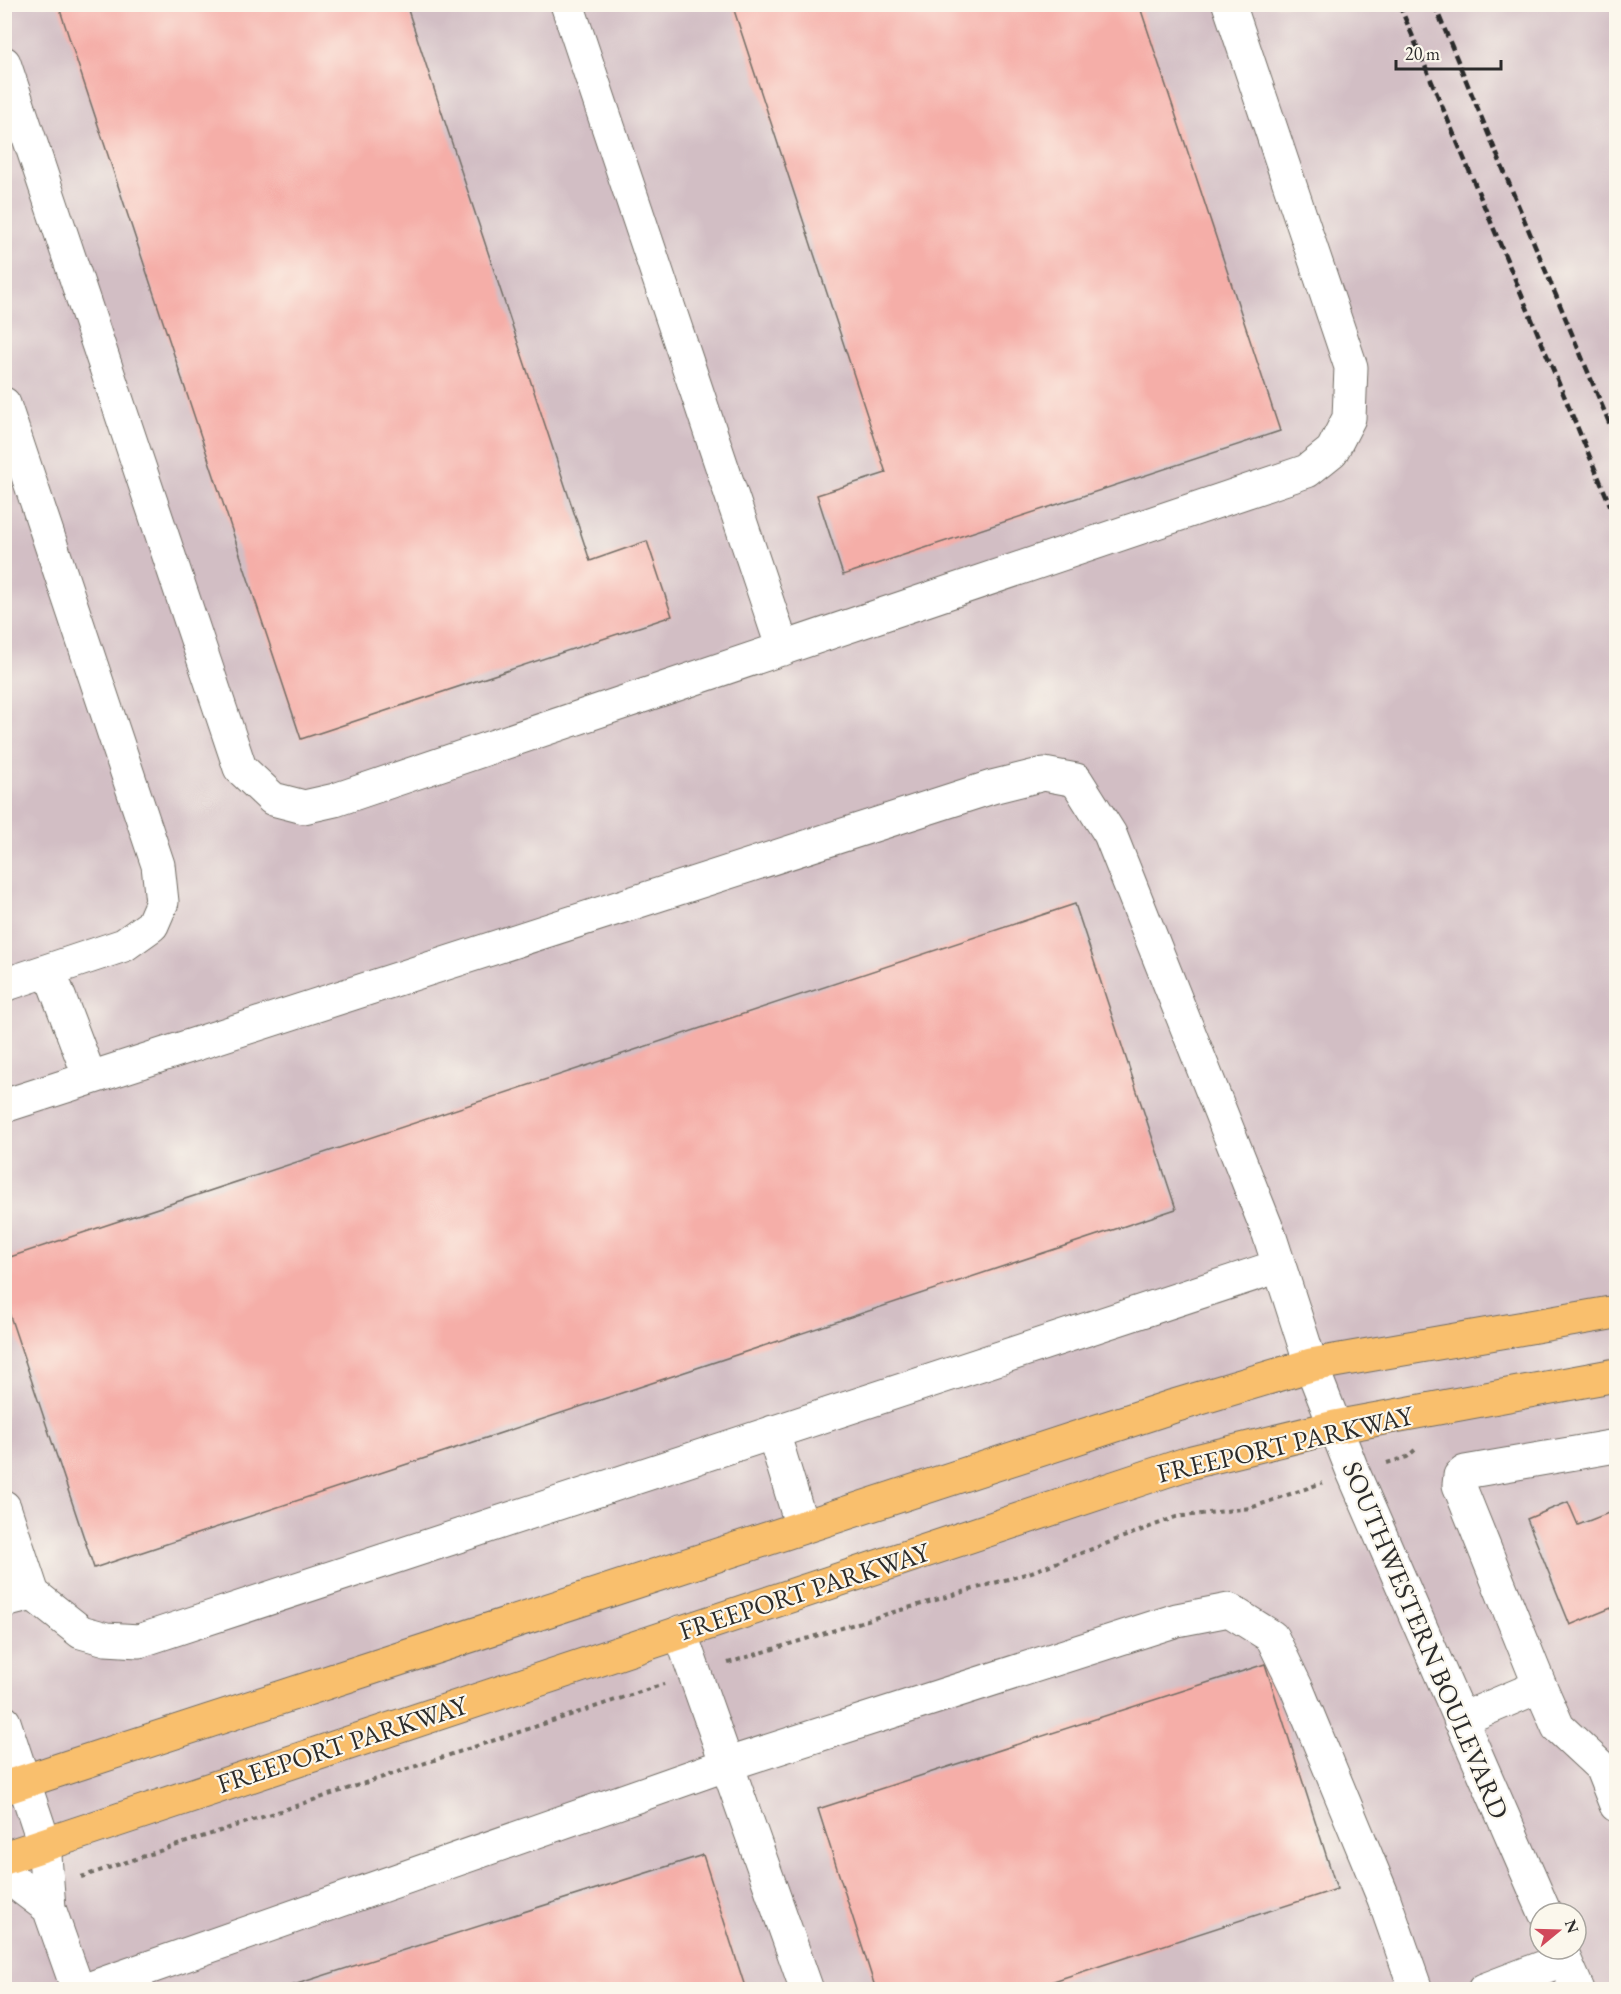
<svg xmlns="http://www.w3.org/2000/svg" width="1621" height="1994" font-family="'EB Garamond',serif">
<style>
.industrial{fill:#d2bec4;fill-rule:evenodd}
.building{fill:#f5aea8}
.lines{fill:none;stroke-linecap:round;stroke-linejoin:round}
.minor-casing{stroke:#726d65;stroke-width:35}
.major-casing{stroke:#726d65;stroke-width:35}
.path{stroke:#726d65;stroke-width:4;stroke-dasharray:4.5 4.5;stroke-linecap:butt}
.minor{stroke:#fff;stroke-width:33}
.major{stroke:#f9bf6d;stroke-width:33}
.rail{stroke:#2b2b2b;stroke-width:4.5;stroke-dasharray:9 4.5;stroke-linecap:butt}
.labels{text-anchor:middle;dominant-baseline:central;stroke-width:4.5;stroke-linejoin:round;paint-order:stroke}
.street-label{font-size:27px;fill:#2b2b2b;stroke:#fbf7ec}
</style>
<rect width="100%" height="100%" fill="#fbf7ec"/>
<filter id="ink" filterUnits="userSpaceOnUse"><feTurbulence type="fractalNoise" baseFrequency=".0167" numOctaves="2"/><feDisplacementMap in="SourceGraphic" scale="12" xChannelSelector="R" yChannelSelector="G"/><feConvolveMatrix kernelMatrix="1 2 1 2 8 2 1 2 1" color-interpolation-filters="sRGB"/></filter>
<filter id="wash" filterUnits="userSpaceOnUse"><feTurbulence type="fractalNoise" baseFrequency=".008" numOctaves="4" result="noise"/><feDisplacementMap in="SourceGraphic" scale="24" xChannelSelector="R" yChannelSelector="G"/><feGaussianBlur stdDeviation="1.35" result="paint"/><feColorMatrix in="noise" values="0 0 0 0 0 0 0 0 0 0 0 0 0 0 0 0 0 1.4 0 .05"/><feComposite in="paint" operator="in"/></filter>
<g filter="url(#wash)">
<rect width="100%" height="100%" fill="#f5e7d0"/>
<path class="industrial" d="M5,5H1616V1989L5,1990ZM1540,1913H1576V1949H1540Z"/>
<g id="blocks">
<path class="building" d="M58,4H406L590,561L647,541L672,616L301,739Z
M732,4H1139L1280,431L843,575L817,495L886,473Z
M1075,904L1176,1209L94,1568L4,1298V1259Z
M1568,1502L1578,1525L1616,1510V1622L1611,1608L1570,1625L1527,1519Z
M1265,1664L1337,1889L1026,1990H876L818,1809Z
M703,1855L746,1990H281V1989Z"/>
</g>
</g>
<g filter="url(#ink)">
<use href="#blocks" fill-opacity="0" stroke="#726d65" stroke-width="1.5"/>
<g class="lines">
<g class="minor-casing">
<path id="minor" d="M567,4L783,649
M4,63L240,768L273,799L304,807L335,800L1307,471L1332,451L1349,418L1351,367L1229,4
M4,404L158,865L162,902L152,925L124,945L4,985
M49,970L90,1078
M4,1106L992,787L1044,774L1076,780L1110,834L1269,1234L1311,1365L1353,1472L1545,1913
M773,1432L802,1527
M4,1507L33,1594L81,1632L106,1639L139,1641L1279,1266
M4,1601L33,1594
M680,1632L807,1990
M1540,1686L1558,1727L1601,1767L1616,1805
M1460,1720L1540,1686L1459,1485L1460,1476L1465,1472L1616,1446
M4,1722L44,1843L49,1908L78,1990
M4,1874L49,1908
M1560,1949L1578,1990
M85,1990L728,1764L1177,1620L1229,1610L1272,1637L1297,1689L1384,1899L1416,1990
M1484,1990L1565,1959"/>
</g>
<g class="major-casing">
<path id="major" d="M4,1788L1174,1406L1311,1365L1616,1312
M4,1858L1192,1462L1335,1427L1616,1375"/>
</g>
<path class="path" d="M1387,1463L1407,1457L1417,1448
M728,1663L887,1614L1029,1573L1176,1517L1250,1508L1322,1483
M81,1877L664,1684"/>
<use href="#minor" class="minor"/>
<use href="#major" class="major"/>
<path class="rail" d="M1399,4L1616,519
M1434,4L1616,439"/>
</g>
</g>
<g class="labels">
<g class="street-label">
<text transform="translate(1285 1444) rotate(-13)">FREEPORT PARKWAY</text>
<text transform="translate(804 1591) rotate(-18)">FREEPORT PARKWAY</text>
<text transform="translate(1426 1640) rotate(67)">SOUTHWESTERN BOULEVARD</text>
<text transform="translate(342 1744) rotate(-18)">FREEPORT PARKWAY</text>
</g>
</g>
<rect width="1621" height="1994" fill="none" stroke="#fbf7ec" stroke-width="24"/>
<g transform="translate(1558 1931) rotate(71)"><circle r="28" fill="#fbf7ec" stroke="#a8a59f" stroke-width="1.5"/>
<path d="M0-4.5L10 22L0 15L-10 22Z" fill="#d1495b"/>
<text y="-9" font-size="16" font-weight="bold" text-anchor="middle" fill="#2b2b2b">N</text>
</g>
<path d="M1396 60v9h105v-9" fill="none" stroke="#2b2b2b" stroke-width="3"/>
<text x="1405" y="60" font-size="18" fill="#2b2b2b" stroke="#fbf7ec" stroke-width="4.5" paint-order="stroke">20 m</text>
</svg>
